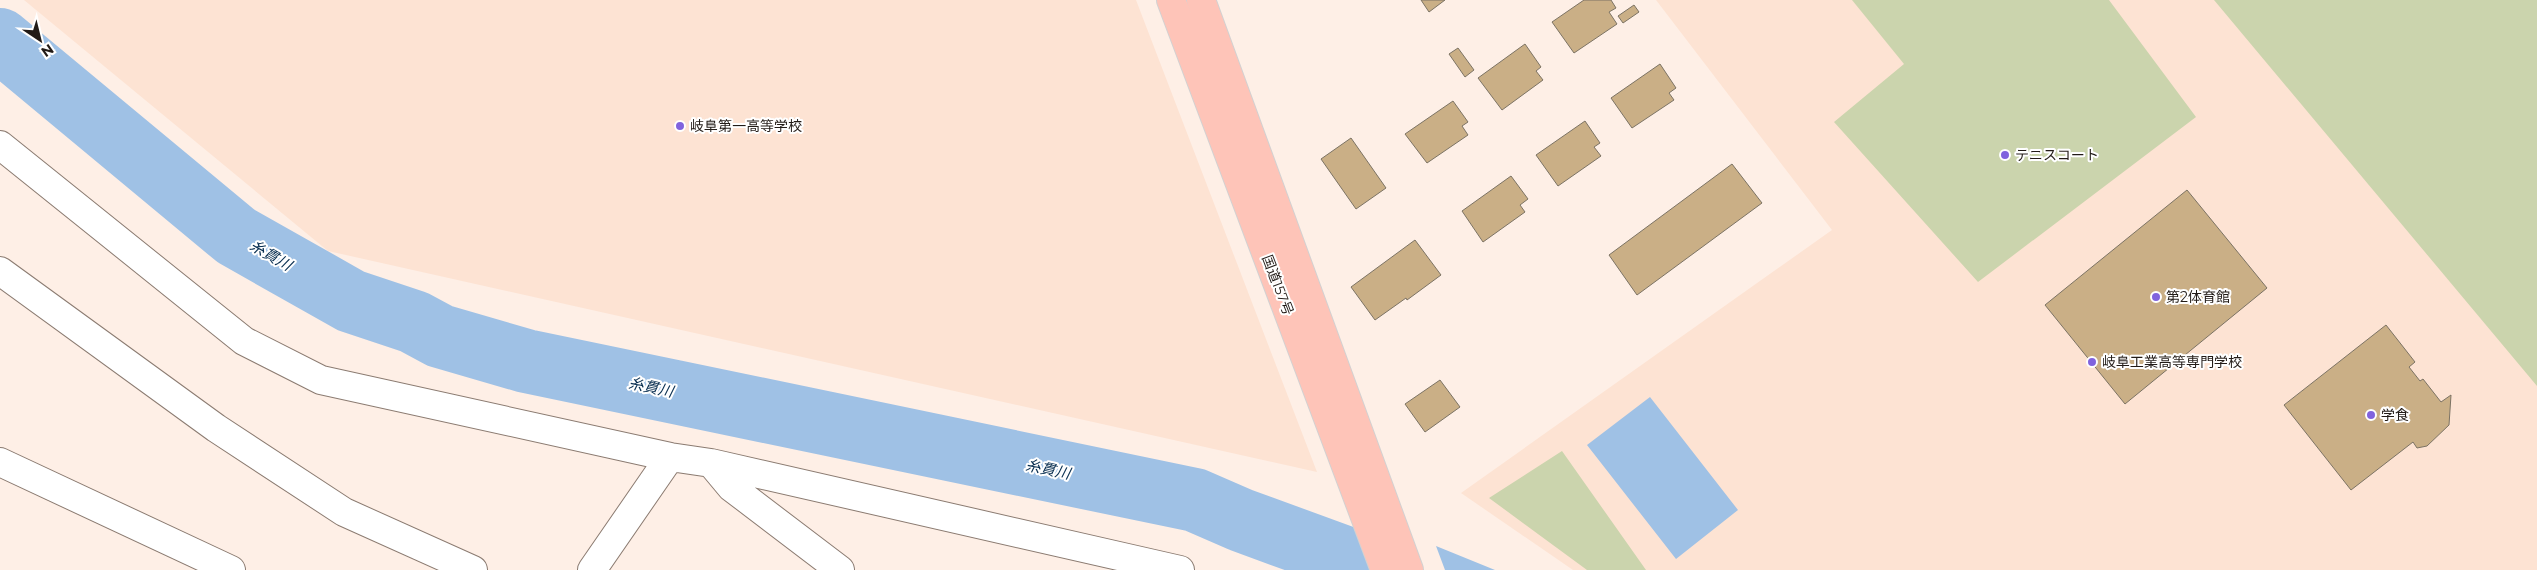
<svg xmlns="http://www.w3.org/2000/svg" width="2537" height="570" font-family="Montserrat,'Noto Sans JP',sans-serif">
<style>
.built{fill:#fde3d3}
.green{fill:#cbd4ad}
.water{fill:#9fc1e5}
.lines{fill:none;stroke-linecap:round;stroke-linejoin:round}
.river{stroke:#9fc1e5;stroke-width:64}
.building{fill:#caaf86;stroke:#7c7364}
.minor-casing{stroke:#8b7b71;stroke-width:30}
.trunk-casing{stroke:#d3d1d1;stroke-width:30}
.minor{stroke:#fff;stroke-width:28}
.trunk{stroke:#fec4b8;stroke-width:28}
.poi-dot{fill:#8063de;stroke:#fff;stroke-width:2}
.labels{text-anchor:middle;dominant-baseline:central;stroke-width:4;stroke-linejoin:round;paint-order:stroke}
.poi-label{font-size:14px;fill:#221b17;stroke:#fff;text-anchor:start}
.street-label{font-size:14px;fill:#221b17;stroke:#fff}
.water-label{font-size:15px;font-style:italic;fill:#072d4f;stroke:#fff}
</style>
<rect width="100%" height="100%" fill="#feefe6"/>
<path class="built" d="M24,0H1136L1317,472L328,251Z
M1656,0H2537V570H1573L1461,493L1832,230Z"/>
<path class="green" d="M1852,0H2109L2196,117L1978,282L1834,122L1904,64Z
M2214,0H2537V386Z
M1562,451L1646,570H1587L1489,498Z"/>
<path class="water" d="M1650,397L1738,510L1676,559L1587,445Z
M1436,546L1495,570H1445Z"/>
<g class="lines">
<path class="river" d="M0,40L236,236L351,301L414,322L440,336L526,361L1195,500L1241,520L1378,570"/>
</g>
<path class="building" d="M1421,0H1445L1429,12Z
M1584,0H1611L1616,8L1609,12L1617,24L1574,53L1552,22Z
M1634,5L1639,12L1623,23L1618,16Z
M1525,44L1541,67L1536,71L1543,80L1502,110L1478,78Z
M1458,48L1474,70L1465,77L1449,54Z
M1660,64L1676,88L1669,93L1674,100L1632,128L1611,98Z
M1453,101L1468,122L1462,126L1468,135L1427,163L1405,134Z
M1585,121L1600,143L1594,147L1601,156L1558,186L1536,155Z
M1351,138L1386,188L1356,209L1321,159Z
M1732,164L1762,203L1637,295L1609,255Z
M1511,176L1528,199L1520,205L1525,212L1483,242L1462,211Z
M2187,190L2267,288L2125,404L2045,305Z
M1415,240L1441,275L1407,300L1406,298L1375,320L1351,287Z
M2386,325L2415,362L2409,367L2420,381L2423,379L2441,402L2451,395L2449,425L2427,446L2417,448L2413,442L2351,490L2284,405Z
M1440,380L1460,407L1425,432L1405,404Z"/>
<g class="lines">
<g class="minor-casing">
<path id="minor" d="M0,145L244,341L321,380L670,457
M0,271L216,428L344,512L473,570
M0,462L231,570
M711,463L1180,570
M592,570L670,457L711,463L731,487L840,570"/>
</g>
<g class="trunk-casing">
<path id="trunk" d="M1171,0L1385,570
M1201,0L1409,570"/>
</g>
<use href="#minor" class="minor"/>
<use href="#trunk" class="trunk"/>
</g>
<g class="poi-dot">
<circle cx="680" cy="126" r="5"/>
<circle cx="2005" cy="155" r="5"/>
<circle cx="2156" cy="297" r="5"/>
<circle cx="2092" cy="362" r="5"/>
<circle cx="2371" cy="415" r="5"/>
</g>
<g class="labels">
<g class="poi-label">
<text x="690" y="126">岐阜第一高等学校</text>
<text x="2015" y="155">テニスコート</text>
<text x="2166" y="297">第2体育館</text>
<text x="2102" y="362">岐阜工業高等専門学校</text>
<text x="2381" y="415">学食</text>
</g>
<g class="street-label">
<text transform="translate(1278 285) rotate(69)">国道157号</text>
</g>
<g class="water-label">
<text transform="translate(271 255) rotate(30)">糸貫川</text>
<text transform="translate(651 387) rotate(12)">糸貫川</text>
<text transform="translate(1048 469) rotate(12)">糸貫川</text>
</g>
</g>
<g transform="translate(40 40) rotate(145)" stroke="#ffffff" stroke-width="4" paint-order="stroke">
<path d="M0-4L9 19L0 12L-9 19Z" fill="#221b17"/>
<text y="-8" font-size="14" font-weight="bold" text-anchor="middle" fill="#221b17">N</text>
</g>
</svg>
